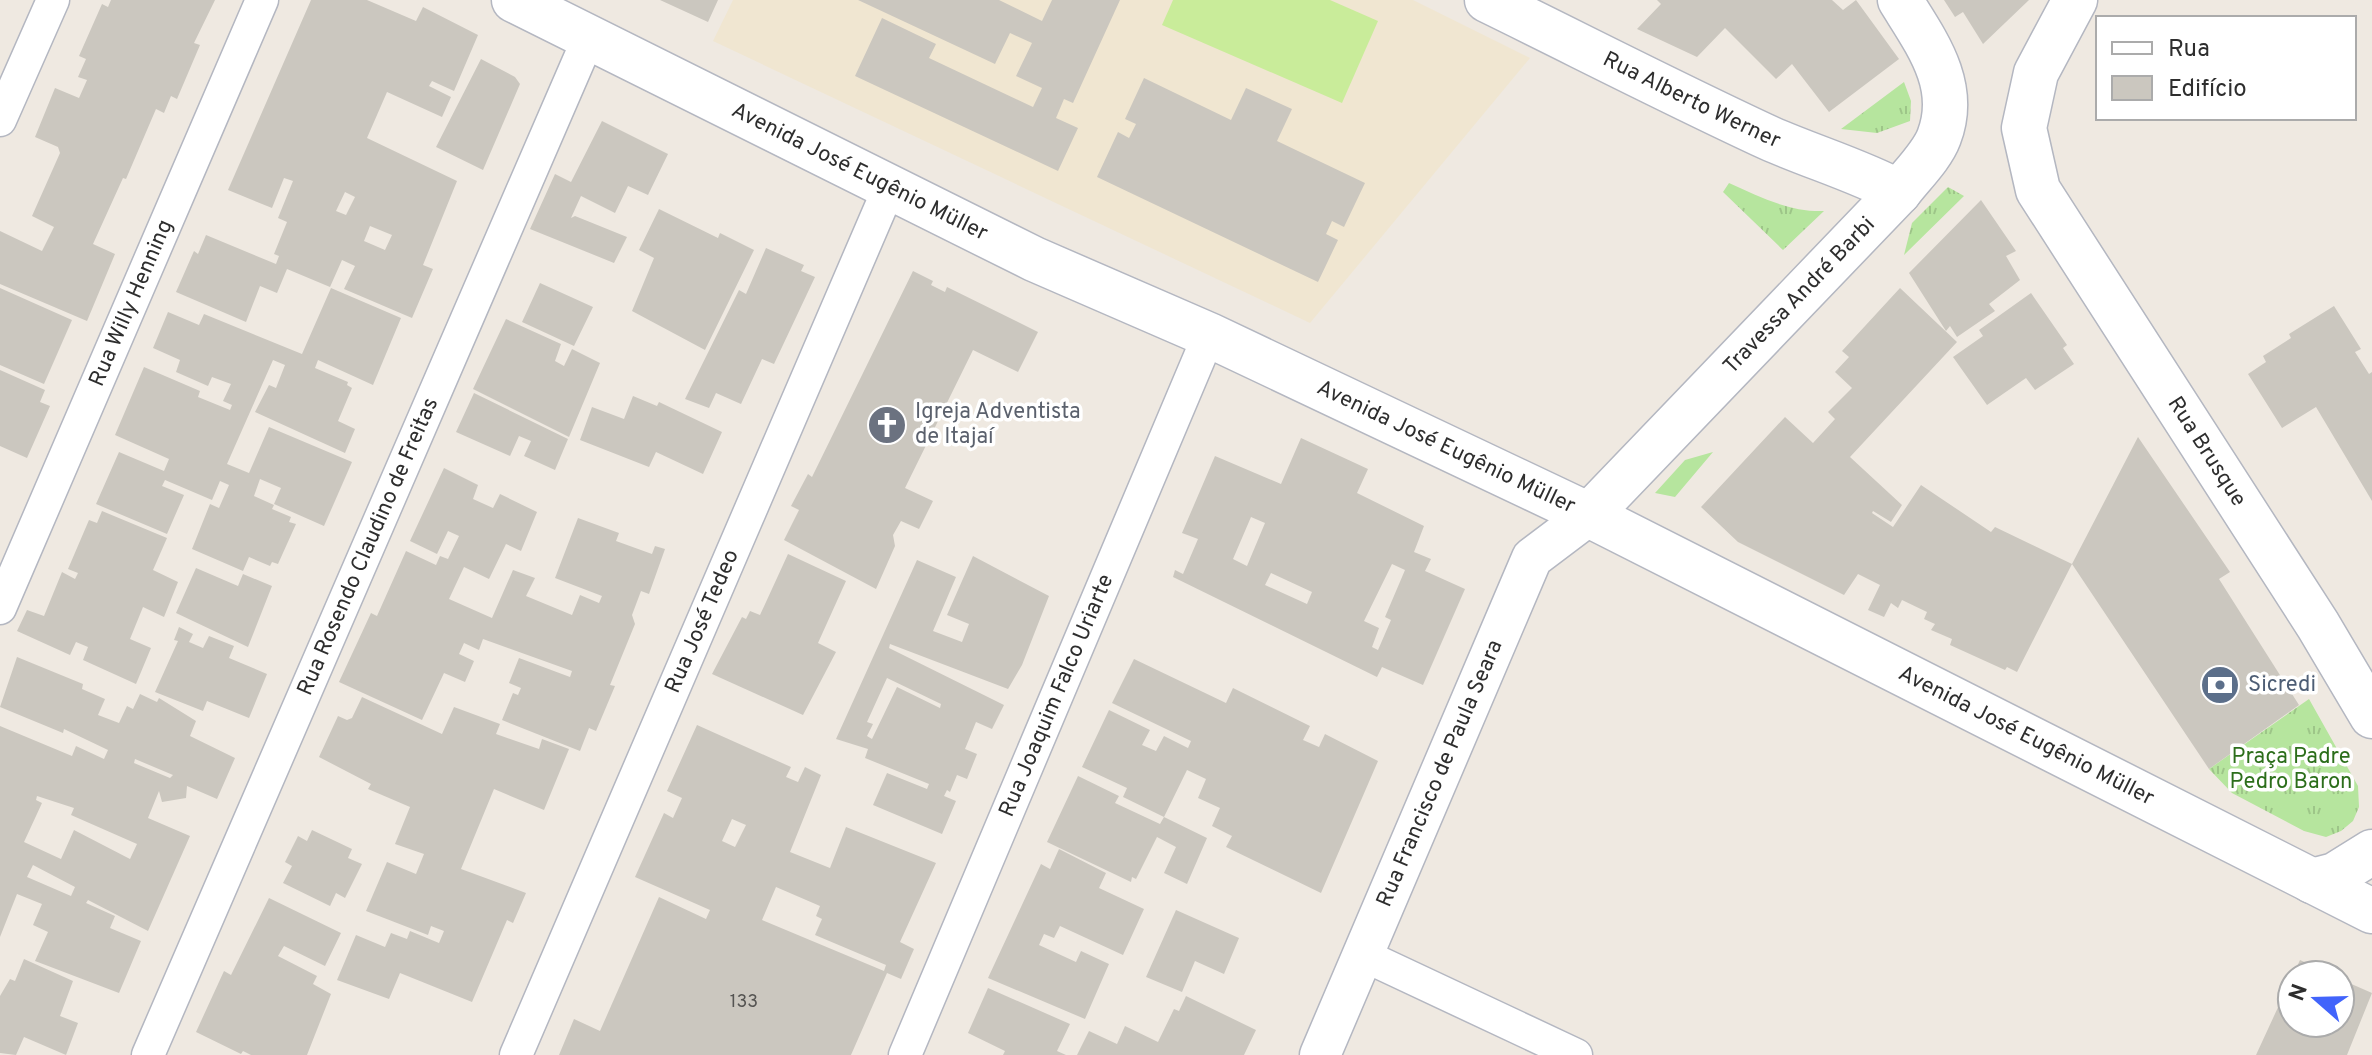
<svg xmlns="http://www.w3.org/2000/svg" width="2372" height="1055" font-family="Overpass,sans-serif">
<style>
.education{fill:#f0e6d1}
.grass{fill:url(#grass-tufts)}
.pitch{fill:#c9ec9a}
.building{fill:#cbc7bf;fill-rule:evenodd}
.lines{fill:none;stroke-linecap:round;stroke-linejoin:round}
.minor-casing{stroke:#b4b7c1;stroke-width:35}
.tertiary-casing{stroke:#b4b7c1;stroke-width:43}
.secondary-casing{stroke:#b4b7c1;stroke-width:47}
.minor{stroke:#fff;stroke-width:32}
.tertiary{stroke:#fff;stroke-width:40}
.secondary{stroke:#fff;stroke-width:44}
.labels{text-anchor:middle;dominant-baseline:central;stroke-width:7;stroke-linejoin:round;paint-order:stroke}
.number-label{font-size:18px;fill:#555452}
.street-label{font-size:22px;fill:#2e2e2e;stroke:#fff}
.worship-label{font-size:22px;fill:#5b616d;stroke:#fff;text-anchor:start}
.service-label{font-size:22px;fill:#4e5e75;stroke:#fff;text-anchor:start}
.park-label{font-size:22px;fill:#2c6e1b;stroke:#fff}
</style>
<defs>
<pattern id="grass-tufts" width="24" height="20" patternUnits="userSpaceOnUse" patternTransform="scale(2)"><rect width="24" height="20" fill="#b6e59e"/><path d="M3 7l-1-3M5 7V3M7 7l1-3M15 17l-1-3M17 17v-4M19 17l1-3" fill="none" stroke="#9dc588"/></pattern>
</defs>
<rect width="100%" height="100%" fill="#efe9e1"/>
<path class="education" d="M733,0H1413L1530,58L1310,323L713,41Z"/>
<path class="grass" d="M1904,82L1911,101L1910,121L1877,133L1841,129Z
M1729,183C1760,197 1789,212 1824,211L1783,250L1723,192Z
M1948,187L1964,196L1904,255L1912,223Z
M1713,452L1675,497L1655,493L1685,460Z
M2309,699L2358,786L2359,807L2353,821L2341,831L2326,837L2304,831L2232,793L2209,769Z"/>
<path class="pitch" d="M1173,0H1330L1378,21L1342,103L1162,25Z"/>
<path class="building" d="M111,0H215L194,43L200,45L177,99L171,96L164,113L156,109L126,179L123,178L93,244L115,254L87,321L0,284V231L42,251L54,227L32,216L60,153L58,147L35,137L55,88L79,98L87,80L78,77L86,59L79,56L102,4L108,7Z
M311,0H367L416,21L423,7L478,35L454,91L432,81L429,86L451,97L442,117L387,92L367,138L457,181L423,265L433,269L412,318L344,289L355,266L342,260L330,287L287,269L277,293L260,286L246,322L176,292L194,251L198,254L206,235L276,264L279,256L274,254L287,222L278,218L293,181L284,178L272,208L228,190ZM345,192L355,197L346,215L336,211ZM370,226L392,235L385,250L364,241Z
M660,0H718L708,22Z
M858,0H999L1042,21L1052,0H1120L1073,103L1064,99L1056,118L1078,128L1058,171L855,76L882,18L936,44L929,58L1033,107L1042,88L1016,76L1032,43L1010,33L995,64Z
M1657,0H1832L1843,10L1856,0L1899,59L1829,112L1792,64L1776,79L1725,28L1697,57L1637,29L1661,4Z
M1944,0H2029L1983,44L1963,12L1955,17Z
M481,59L515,77L520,84L483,170L436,147Z
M1144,78L1231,120L1246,88L1292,109L1277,141L1365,183L1344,227L1332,221L1326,234L1338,240L1318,282L1097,177L1118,132L1129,138L1136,124L1125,119Z
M602,121L668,154L648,195L628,186L615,213L581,196L571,218L575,216L627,237L614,263L530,229L555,174L571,182Z
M1981,200L2016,251L2006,256L2020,280L1989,304L1995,311L1957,337L1950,326L1946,331L1909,273Z
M659,209L718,238L720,233L754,250L705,350L632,311L654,258L639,250Z
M766,248L804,265L801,271L815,277L774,364L762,359L741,404L716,393L709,408L685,399L739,290L746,294Z
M913,271L933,281L931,285L945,292L947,287L1038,332L1018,372L973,350L905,488L933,501L919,529L901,521L893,535L895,546L876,589L784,540L799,510L791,506L808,474L812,477Z
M540,283L593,307L574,346L522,322Z
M0,288L72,320L44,384L0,365Z
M331,288L401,318L373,385L318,360L315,368L348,382L347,385L352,388L338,421L355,429L345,453L255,412L269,385L276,388L285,365L273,360L227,464L249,473L269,427L352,462L324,526L274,504L281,488L260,479L254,496L274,505L272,509L291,517L289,522L296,524L278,564L272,562L270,566L249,557L243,571L192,549L210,504L219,508L229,485L220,481L212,500L165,480L162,486L184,495L167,534L96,504L119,452L164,471L169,459L115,435L144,367L200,391L198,397L230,410L232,405L223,401L231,384L212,377L208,386L176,372L180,360L153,348L168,312L199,325L204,314L302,354Z
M1900,288L1957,342L1850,457L1902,505L1891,522L1873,511L1872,513L1893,527L1921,485L1991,532L1995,527L2072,564L2017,672L2007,667L2005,670L1950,645L1952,639L1931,630L1935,624L1924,619L1927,612L1902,600L1898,608L1891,603L1884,617L1868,610L1880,585L1858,574L1844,595L1738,542L1701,507L1785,417L1813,443L1835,419L1828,412L1852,388L1835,372L1849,357L1842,351Z
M2031,293L2067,345L2063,348L2074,364L2035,390L2026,378L1987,405L1953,357L1983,336L1979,330Z
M2334,306L2361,349L2355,352L2369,374L2372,372V501L2316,407L2282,428L2248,374L2266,362L2263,356L2291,338L2289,334Z
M506,319L561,344L555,361L564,366L572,349L600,363L569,437L473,389Z
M0,370L45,390L40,402L50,406L27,458L0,446Z
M474,393L568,439L555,470L524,456L531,441L519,436L510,456L456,432Z
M633,396L657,406L659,402L722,432L703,474L656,452L649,467L580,440L592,407L624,419Z
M2138,437L2230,572L2219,579L2299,705L2209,769L2072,564Z
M1301,438L1368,469L1357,493L1424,526L1414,552L1431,559L1425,571L1465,589L1423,685L1382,667L1377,677L1173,577L1175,570L1183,574L1198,539L1182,533L1215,456L1281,484ZM1251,517L1265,523L1247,566L1233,559ZM1392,564L1405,570L1385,617L1391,620L1378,650L1372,647L1379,628L1364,621ZM1271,573L1312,592L1307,604L1265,585Z
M444,468L478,485L473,499L493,508L500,494L537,512L521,551L506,544L489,579L464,567L449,599L492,618L513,570L535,578L526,596L572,615L580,595L599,603L602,596L555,578L578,518L619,533L616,541L652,554L655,546L665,549L649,594L641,591L632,615L635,624L610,685L615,686L596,731L589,728L580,751L502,720L513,693L518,695L521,688L509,683L519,658L570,677L572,671L483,639L479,650L464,643L459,654L474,661L465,682L444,673L422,720L339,682L371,613L377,616L406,551L436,565L440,556L448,559L459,536L448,531L437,554L410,541Z
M102,511L167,538L153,570L178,582L164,617L143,607L130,639L151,648L136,684L83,660L88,647L76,642L70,655L17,631L27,610L44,616L62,572L75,579L78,573L68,569L89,520L97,523Z
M788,554L846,581L818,643L836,652L803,715L712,674L742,617L746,619L750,611L760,615Z
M973,556L1049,596L1022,665L1008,689L890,644L889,648L1004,705L992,729L976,722L965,749L977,754L967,779L957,775L950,792L947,790L944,796L956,801L942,834L873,805L887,773L927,789L929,784L865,758L868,749L836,739L917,560L956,577L933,631L962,642L969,624L947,615ZM887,678L941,704L940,708L897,687L872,739L867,736L873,724L867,722Z
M196,568L238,586L243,574L272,586L248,647L176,613Z
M179,627L193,634L189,642L203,648L209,636L234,646L229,658L267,674L249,718L207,701L203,711L155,692L178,641L174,640Z
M17,657L83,684L82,689L105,699L98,715L119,723L127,706L133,709L140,694L157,702L159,698L196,721L190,736L235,758L217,799L187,786L186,798L162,802L159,791L148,818L190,836L148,931L88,900L86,903L115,916L110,928L141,941L119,993L35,961L48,932L33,925L42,904L17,894L0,937V726L72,756L76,746L104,759L108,750L64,729L63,733L0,707ZM135,759L173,775L170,778L134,763ZM37,796L74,808L71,815L137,844L130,859L74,830L61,859L24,842L42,803L36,800ZM33,865L75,887L71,896L27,877Z
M1134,659L1226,703L1233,688L1310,726L1303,740L1319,747L1325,734L1378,761L1321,893L1226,847L1232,836L1212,826L1220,808L1198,798L1206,779L1187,770L1164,817L1123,797L1127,788L1082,767L1109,710L1150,730L1142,745L1156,751L1164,736L1188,748L1191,741L1112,703Z
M362,697L442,734L454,707L500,724L496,734L539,749L542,739L569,749L544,810L494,789L461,869L526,893L513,923L507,920L472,1002L400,973L389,999L337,980L356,935L385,947L391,933L407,939L410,931L439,943L444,931L431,926L428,935L366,911L387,862L416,874L424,854L395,844L410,807L368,789L371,784L319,757L338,716L347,720L352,718Z
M697,725L791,767L786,777L798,782L805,767L821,775L790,852L830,868L846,827L936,863L900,942L914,949L901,979L887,973L851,1055H559L574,1019L600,1031L659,897L706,919L710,910L635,877L664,813L673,818L682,798L667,791ZM732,819L746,825L735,847L722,841ZM776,887L820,906L816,916L822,919L815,935L886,965L884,971L762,920Z
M1078,776L1119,796L1115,803L1160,824L1164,817L1207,838L1187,884L1164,873L1176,847L1157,837L1136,879L1132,877L1131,882L1047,842Z
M312,830L352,849L348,858L362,864L345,898L336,893L330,906L283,883L292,866L285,862L298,836L307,841Z
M1059,849L1106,873L1099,888L1144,909L1123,955L1060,926L1054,938L1044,934L1039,945L1076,962L1081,951L1109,964L1085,1019L988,978L1041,864L1050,869Z
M269,898L341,933L325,966L284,946L278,956L317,976L313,984L331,994L307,1055H251L243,1051L241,1054L196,1032L224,971L231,975Z
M1176,910L1239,938L1224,974L1195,961L1182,992L1146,977Z
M24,959L73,981L60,1016L78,1023L66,1055L24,1037L16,1055L0,1053V996L10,979L15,981Z
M2300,960L2332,975H2293Z
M2292,977V1023H2340V979L2372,993L2347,1055H2256Z
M988,988L1070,1024L1057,1051L1066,1055H1003L1005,1051L968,1033Z
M1186,996L1256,1030L1244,1055H1077L1089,1031L1117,1044L1125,1026L1158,1042L1174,1009L1179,1011Z"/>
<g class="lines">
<g class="minor-casing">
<g id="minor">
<path d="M0,120L53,0"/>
<path id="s1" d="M0,608L262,0"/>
<path d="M1363,955L1576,1055"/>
<path id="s2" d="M148,1055L589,37"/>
<path id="s3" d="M516,1055L889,188"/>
<path id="s4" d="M905,1055L1209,335"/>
</g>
</g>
<g class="tertiary-casing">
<g id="tertiary">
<path id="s5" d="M1320,1055L1532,558L1589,515"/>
</g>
</g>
<g class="secondary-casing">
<g id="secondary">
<path id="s6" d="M514,0L1034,259L1209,335L1589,515L2372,911"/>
<path id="s7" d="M1487,0C1581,46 1674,94 1769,138C1812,157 1857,170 1899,192"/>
<path id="s8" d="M2075,0L2036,73L2024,128L2038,190L2318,625L2372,716"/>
<path id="s9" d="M1589,515L1899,192C1911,176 1932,156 1939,137C1959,85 1926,42 1900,0"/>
<path d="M2312,881L2335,875L2372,852"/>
</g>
</g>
<use href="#minor" class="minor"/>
<use href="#tertiary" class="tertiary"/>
<use href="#secondary" class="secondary"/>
</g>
<defs>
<g id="church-disc" transform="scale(2)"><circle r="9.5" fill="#6b7280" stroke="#fff"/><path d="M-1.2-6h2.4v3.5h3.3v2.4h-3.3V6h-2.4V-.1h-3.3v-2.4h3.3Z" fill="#fff"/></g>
<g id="bank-disc" transform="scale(2)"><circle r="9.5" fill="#5c6f8a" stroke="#fff"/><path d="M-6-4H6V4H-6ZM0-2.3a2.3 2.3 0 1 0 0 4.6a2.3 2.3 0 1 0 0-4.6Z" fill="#fff"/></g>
</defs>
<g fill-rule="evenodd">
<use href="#church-disc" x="887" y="425"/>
<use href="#bank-disc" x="2220" y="685"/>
</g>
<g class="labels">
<g class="number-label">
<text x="744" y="1002">133</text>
</g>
<g class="street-label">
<text stroke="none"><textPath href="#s7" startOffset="228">Rua Alberto Werner</textPath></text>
<text stroke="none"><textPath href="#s6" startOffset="386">Avenida José Eugênio Müller</textPath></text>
<text stroke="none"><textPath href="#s9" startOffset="304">Travessa André Barbi</textPath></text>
<text stroke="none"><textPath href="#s1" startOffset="332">Rua Willy Henning</textPath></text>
<text stroke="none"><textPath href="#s6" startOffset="1034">Avenida José Eugênio Müller</textPath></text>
<text stroke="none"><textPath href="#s8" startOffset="514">Rua Brusque</textPath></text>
<text stroke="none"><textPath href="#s2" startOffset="554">Rua Rosendo Claudino de Freitas</textPath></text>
<text stroke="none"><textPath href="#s3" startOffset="472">Rua José Tedeo</textPath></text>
<text stroke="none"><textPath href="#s4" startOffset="390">Rua Joaquim Falco Uriarte</textPath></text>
<text stroke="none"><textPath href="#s6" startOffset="1682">Avenida José Eugênio Müller</textPath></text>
<text stroke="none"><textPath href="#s5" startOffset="306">Rua Francisco de Paula Seara</textPath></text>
</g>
<g class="worship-label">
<text x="915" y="412">Igreja Adventista<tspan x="915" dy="25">de Itajaí</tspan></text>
</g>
<g class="service-label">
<text x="2248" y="685">Sicredi</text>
</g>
<g class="park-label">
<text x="2291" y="757">Praça Padre<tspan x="2291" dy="25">Pedro Baron</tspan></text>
</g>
</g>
<rect x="2096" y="16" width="260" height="104" fill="#ffffff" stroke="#ababab" stroke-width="2"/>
<rect x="2112" y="42" width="40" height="12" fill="#ffffff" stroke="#ababab" stroke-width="2"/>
<text x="2168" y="56" font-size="24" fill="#2e2e2e">Rua</text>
<rect x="2112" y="76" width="40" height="24" fill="#cbc7bf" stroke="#ababab" stroke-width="2"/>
<text x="2168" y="96" font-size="24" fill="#2e2e2e">Edifício</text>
<g transform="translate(2316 999) rotate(290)"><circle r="38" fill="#ffffff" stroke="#ababab" stroke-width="2"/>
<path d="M0-6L14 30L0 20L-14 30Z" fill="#4264fb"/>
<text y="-12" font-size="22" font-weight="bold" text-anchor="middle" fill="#2e2e2e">N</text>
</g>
</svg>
